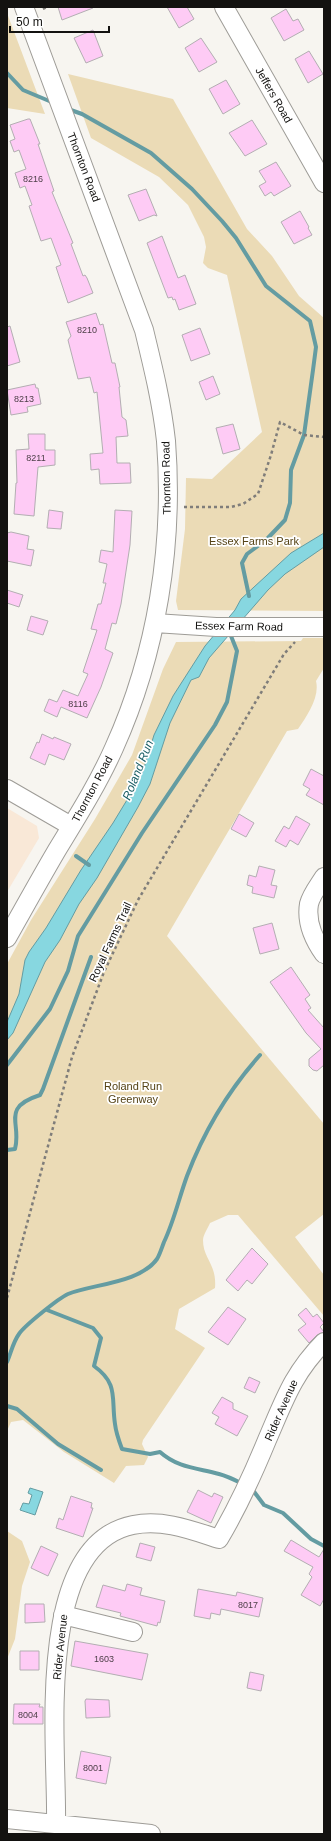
<svg xmlns="http://www.w3.org/2000/svg" width="331" height="1841" font-family="Arial,sans-serif">
<style>
.education{fill:#f9e8d7}
.green{fill:#ebdbb6}
.water{fill:#87d7e0;stroke:#649ca2}
.lines{fill:none;stroke-linecap:round;stroke-linejoin:round}
.stream{stroke:#649ca2;stroke-width:4}
.building{fill:#fecbf5;stroke:#b3aeb2}
.minor-casing{stroke:#9e9c97;stroke-width:20}
.path{stroke:#7f7d7a;stroke-width:2.5;stroke-dasharray:3 3;stroke-linecap:butt}
.minor{stroke:#fff;stroke-width:18}
.labels{text-anchor:middle;dominant-baseline:central;stroke-width:3.5;stroke-linejoin:round;paint-order:stroke}
.number-label{font-size:9px;fill:#4e4049}
.street-label{font-size:11px;fill:#131210;stroke:#fff}
.park-label{font-size:11px;fill:#554316;stroke:#fff}
.water-label{font-size:12px;font-style:italic;fill:#185c63;stroke:#fff}
</style>
<rect width="100%" height="100%" fill="#f7f5f0"/>
<path class="education" d="M7,808L37,826L39,838L7,892Z"/>
<path class="green" d="M7,13L45,114L7,108Z
M68,74L173,99L247,229L272,256L299,296L324,318V611L178,610L176,601L185,529L186,478L212,479L262,432L227,275L208,268L203,263L206,247L204,237L188,205L159,177L91,138Z
M303,638H324V668L316,681C320,697 307,716 298,729L287,731L167,936L324,1124V1214L295,1237L324,1275V1316L238,1215H228L210,1223C208,1228 203,1235 203,1240C203,1259 217,1264 215,1288L179,1309L175,1329L205,1348L143,1440L142,1444L148,1457L144,1465L126,1466L114,1483L64,1452L23,1420L11,1422L7,1431V964L31,920L95,819L132,755L163,669L176,642L301,641Z
M7,1531L22,1541L30,1562L22,1586L15,1639L7,1659Z"/>
<path class="water" d="M324,533V547L285,574L268,590L209,658L199,677L191,680L170,723L150,784L138,807L97,878L79,904L60,940L45,962L13,1033L7,1040V1022L19,994L25,960L29,952L46,928L81,870L113,823L130,795L143,771L154,735L173,696L205,646L235,610L241,599L291,553Z
M30,1488L43,1492L35,1515L20,1510L23,1503L29,1504L32,1495L28,1493Z"/>
<g class="lines">
<path class="stream" d="M7,73L23,90L54,103
M68,109L82,114L151,153L192,189L222,221L236,238L266,286L310,321L316,347L313,370L304,435L291,470L290,503L285,520L266,540L247,554L242,563L249,596
M76,856L89,865
M7,1065L50,1009L68,971L78,936L142,833L215,725L227,702L237,651L229,631
M7,1150L15,1149C22,1123 0,1108 40,1095L43,1089L91,957
M47,1310L93,1328L101,1338L94,1366C119,1384 111,1398 115,1424C116,1433 119,1441 122,1449L150,1454L160,1452C178,1468 197,1468 219,1474C227,1476 235,1480 243,1484
M7,1362C11,1353 13,1342 19,1334C24,1326 59,1298 68,1294C93,1284 140,1283 157,1259C160,1254 162,1247 164,1242C174,1221 179,1198 187,1176C204,1131 228,1091 260,1055
M7,1406L17,1409L58,1444L101,1470
M252,1489L264,1505L283,1513L311,1539L324,1546"/>
</g>
<path class="building" d="M58,7H93V8L62,20Z
M167,7H187L194,19L179,28Z
M286,9L293,21L298,19L304,30L284,41L271,18Z
M93,30L103,56L86,63L74,38Z
M201,38L217,62L199,72L185,48Z
M309,51L323,74L308,83L295,59Z
M226,80L240,104L223,114L209,89Z
M28,119H30L40,144H38L54,191L52,192L73,243L71,244L83,276L85,275L87,278L93,293L68,303L56,267L61,265L51,238L41,241L29,206L32,205L25,186L20,188L15,173L26,169L19,150L14,152L10,141L15,139L10,125Z
M252,120L267,144L245,156L229,133Z
M276,162L291,186L274,196L271,192L265,196L259,186L266,182L259,171Z
M146,189L157,216L154,215L139,221L128,195Z
M300,211L309,227L308,228L312,235L294,244L281,222Z
M162,236L178,278L185,275L196,304L179,310L175,299L173,300L172,297L168,298L147,243Z
M96,313L100,325L103,324L112,363H115L120,387H119L122,417L126,420L128,436L116,437L117,463H130L131,483L100,484L99,469L91,470L90,454L103,453L97,392L94,393L90,377L78,379L68,340L71,336L66,322Z
M10,326L20,362L7,366V327Z
M200,328L210,354L191,361L182,335Z
M213,376L220,394L206,400L199,382Z
M35,384L36,388H38L41,404L27,407L28,412L11,415L7,390Z
M233,424L240,449L223,454L216,428Z
M28,434H45V450H55V465L38,467L34,516L14,514L16,483H17L16,450L29,449Z
M49,510L63,512L61,529L47,528Z
M115,510L132,511L130,545L121,604L116,624L112,623L105,649L113,653L101,687L87,718L61,707L57,717L44,711L49,699L57,702L63,690L78,696L88,674L83,672L97,630L91,629L98,604H101L106,583H103L107,564L99,562L101,550L113,552Z
M11,532L29,536L27,549L34,550L31,566L7,561V533Z
M7,590L23,595L19,607L7,603Z
M31,616L48,621L43,635L27,630Z
M42,734L53,739L54,737L71,744L64,760L49,754L45,765L30,758L37,742L39,743Z
M311,769L324,776V805L306,795L310,789L303,785Z
M239,814L254,823L246,837L231,829Z
M296,816L310,824L298,845L290,840L286,847L275,841L284,826L289,829Z
M259,866L275,870L271,885L277,886L274,898L252,893L253,887L247,885L249,875L256,877Z
M272,923L279,949L260,954L253,928Z
M291,967L310,995L305,999L311,1008L308,1010L324,1028V1065L317,1071L313,1070L309,1066V1059L321,1049L306,1033L270,982Z
M252,1248L268,1264L252,1284L247,1280L238,1291L226,1280Z
M228,1307L246,1319L228,1345L208,1332Z
M306,1308L313,1317L317,1314L324,1323L320,1327L324,1332L317,1335L309,1343L298,1330L306,1324L298,1315Z
M249,1377L260,1382L255,1393L244,1388Z
M222,1397L233,1403V1409L248,1416L237,1436L215,1424L219,1417L212,1413Z
M198,1490L212,1497L214,1493L223,1497L211,1523L187,1512Z
M71,1496L92,1503L91,1508H93L83,1537L56,1528L59,1518L63,1520Z
M291,1540L319,1557L324,1549V1599L320,1606L301,1595L312,1577L309,1574L313,1567L284,1551Z
M140,1543L155,1547L151,1561L136,1557Z
M41,1546L58,1554L48,1576L31,1568Z
M127,1584L142,1588L140,1595L165,1601L160,1623L158,1622L157,1626L120,1616L121,1613L96,1607L103,1585L125,1591Z
M198,1589L236,1596L237,1592L263,1598L259,1617L221,1609L220,1615L211,1613L210,1619L194,1616Z
M25,1604H44L45,1622L25,1623Z
M75,1641L148,1654L142,1680L71,1666Z
M20,1651H39V1670H20Z
M250,1672L264,1675L261,1691L247,1688Z
M86,1699L109,1700L110,1717L86,1718L85,1701Z
M14,1704H40L39,1707H43V1724H13Z
M81,1751L111,1757L106,1784L76,1778Z"/>
<g class="lines">
<g class="minor-casing">
<path id="minor" d="M224,7L324,183
M155,623L216,627H324
M7,789L71,826
M324,877C319,885 311,895 309,904C306,922 314,940 324,954
M7,938C24,908 40,879 57,850C77,817 98,784 114,748C157,653 174,545 166,441C162,404 153,367 144,330L24,7
M63,1615L133,1632
M7,1819L151,1834
M56,1825C58,1750 32,1545 133,1525C163,1519 191,1530 219,1539C238,1507 253,1474 267,1440C284,1401 293,1373 324,1342"/>
</g>
<path class="path" d="M43,9L47,7
M184,507H231L243,504L258,494L271,455L280,422L304,435L324,437
M7,1298L72,1057L104,972L138,900L284,654L295,642"/>
<use href="#minor" class="minor"/>
</g>
<g class="labels">
<g class="number-label">
<text x="33" y="179">8216</text>
<text x="87" y="330">8210</text>
<text x="24" y="399">8213</text>
<text x="36" y="458">8211</text>
<text x="78" y="704">8116</text>
<text x="248" y="1605">8017</text>
<text x="104" y="1659">1603</text>
<text x="28" y="1715">8004</text>
<text x="93" y="1768">8001</text>
</g>
<g class="street-label">
<text transform="translate(274 95) rotate(60)">Jeffers Road</text>
<text transform="translate(84 167) rotate(69)">Thornton Road</text>
<text transform="translate(166 478) rotate(-91)">Thornton Road</text>
<text transform="translate(239 626) rotate(1)">Essex Farm Road</text>
<text transform="translate(92 789) rotate(-62)">Thornton Road</text>
<text transform="translate(110 942) rotate(-65)">Royal Farms Trail</text>
<text transform="translate(281 1410) rotate(-66)">Rider Avenue</text>
<text transform="translate(60 1647) rotate(-84)">Rider Avenue</text>
</g>
<g class="park-label">
<text x="254" y="541">Essex Farms Park</text>
<text x="133" y="1086">Roland Run<tspan x="133" dy="13">Greenway</tspan></text>
</g>
<g class="water-label">
<text transform="translate(138 770) rotate(-68)">Roland Run</text>
</g>
</g>
<rect width="331" height="1841" fill="none" stroke="#131210" stroke-width="16"/>
<path d="M10 26v6h99v-6" fill="none" stroke="#131210" stroke-width="2"/>
<text x="16" y="26" font-size="12" fill="#131210" stroke="#ffffff" stroke-width="3" paint-order="stroke">50 m</text>
</svg>
